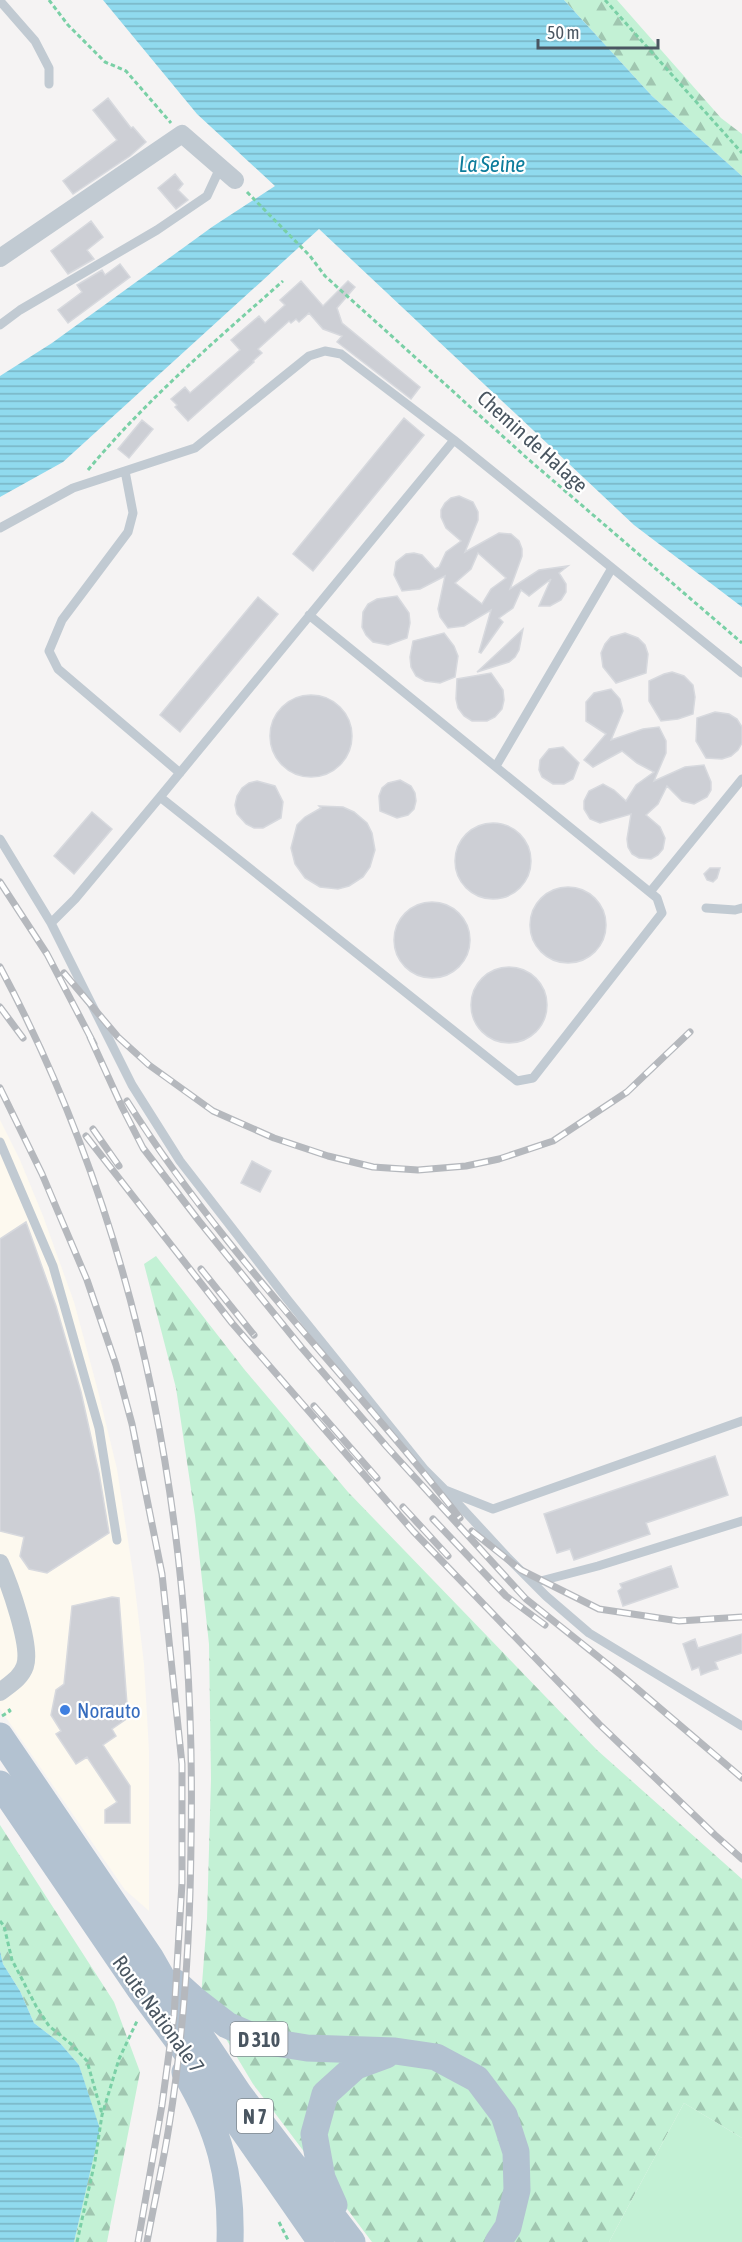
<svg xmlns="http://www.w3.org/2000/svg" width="742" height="2242" font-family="'Asap Condensed',sans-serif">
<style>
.commercial{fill:#fdf9ef}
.forest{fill:url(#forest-firs)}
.garden{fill:#c3f1d5}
.water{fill:url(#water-rules)}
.building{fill:#cdcfd5;stroke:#d7d9de;stroke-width:1.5;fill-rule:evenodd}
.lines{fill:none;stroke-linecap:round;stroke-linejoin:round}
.path{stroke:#7ad0a6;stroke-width:3;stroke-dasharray:4.5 3;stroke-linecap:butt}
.service{stroke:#c1cad2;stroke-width:9}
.minor{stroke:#c1cad2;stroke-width:18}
.primary{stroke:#b3c2d1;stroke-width:27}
.rail-casing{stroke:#b5b8bd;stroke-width:7}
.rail{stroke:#fff;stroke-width:4.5;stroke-dasharray:14;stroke-linecap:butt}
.shop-dot{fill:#3f7fe0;stroke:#fff;stroke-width:2}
.labels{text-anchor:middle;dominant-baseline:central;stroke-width:4.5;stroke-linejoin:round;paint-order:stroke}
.shield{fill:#fff;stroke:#808990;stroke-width:1.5}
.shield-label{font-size:20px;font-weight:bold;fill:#4a5661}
.street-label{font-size:21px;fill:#4a5661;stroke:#fff}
.shop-label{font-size:21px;fill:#366cbe;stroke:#fff;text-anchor:start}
.water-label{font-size:22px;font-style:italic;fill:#0c7c9b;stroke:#fff}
</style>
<defs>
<pattern id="forest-firs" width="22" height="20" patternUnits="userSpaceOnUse" patternTransform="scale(1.5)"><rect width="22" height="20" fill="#c3f1d5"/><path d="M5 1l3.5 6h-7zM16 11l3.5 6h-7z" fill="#a0c6b0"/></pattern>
<pattern id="water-rules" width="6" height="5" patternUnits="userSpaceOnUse" patternTransform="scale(1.5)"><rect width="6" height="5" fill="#90daee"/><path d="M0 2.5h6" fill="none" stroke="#78b4c4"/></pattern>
</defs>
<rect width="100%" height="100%" fill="#f5f3f3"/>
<path class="commercial" d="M0,1120L20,1160L43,1216L74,1302L98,1391L117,1469L134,1580L144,1664L149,1751V1911L125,1890L0,1709Z"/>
<path class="forest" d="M564,0H617L721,118L742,134V176L652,96Z
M156,1256L244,1369L348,1492L597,1750L742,1879V2138L684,2103L609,2242H372L253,2084L201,1997L207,1919L211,1779L209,1644L195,1516L176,1388L144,1264Z
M0,1825L114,2002L140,2072L107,2242H74L99,2129L79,2065L60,2043L34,2023L20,1991L3,1964L0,1951Z"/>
<path class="garden" d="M684,2103L742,2138V2242H609Z"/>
<path class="water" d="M103,0H564L652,96L742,176V607L634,525L319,229L63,462L0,497V376L52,343L212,227L275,186L197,114Z
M0,1951L3,1964L20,1991L34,2023L60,2043L79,2065L100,2129L74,2242H0Z"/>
<path class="building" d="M108,98L131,128L133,127L146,142L130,156L73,194L63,181L117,140L93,110Z
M175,174L183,184L178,190L188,200L176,209L158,188Z
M91,221L103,237L87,250L94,259L68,274L51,251Z
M120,264L130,277L68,323L58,310L82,292L77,285L102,270L105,275Z
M301,281L323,306L348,281L355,287L337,308L342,323L420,387L411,399L337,342L342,336L323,329L309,313L299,322L296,319L291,323L289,321L258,349L262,353L253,361L254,362L188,421L175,407L177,405L171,399L185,387L190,393L240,350L231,340L259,316L265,323L285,305L280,300Z
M404,418L424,435L313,571L293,554Z
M142,420L153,429L129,458L118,449Z
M459,496L473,502L478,512V520L465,552L499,533L511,534L519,541L522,549V556L510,589L539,570L568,566L559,573L566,584V592L561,600L550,606H539L551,579L529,596L521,590L513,608L499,618L503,622L481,653L479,652L491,610L464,626L448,628L440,617L438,609L445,576L420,589L402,591L394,575L396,562L406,554L414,553L422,555L435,569L439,567L446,552L461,541L446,528L441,517V510L445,503L451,498ZM478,553L506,578L491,589L482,604L455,583L471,569Z
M397,596L409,613L410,623L407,638L388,645L373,642L366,635L362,627L363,612L368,604L377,599Z
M258,597L278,614L180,732L160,715Z
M523,629L519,650L515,657L509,662L477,672Z
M444,633L454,646L458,656L455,677L440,683L425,681L416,676L411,667L410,657L413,641Z
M625,633L638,638L645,645L648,654L646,673L616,683L603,667L601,653L605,644L611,637Z
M672,672L684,676L693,685L695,697L693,714L678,719L661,721L649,701V681L664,674Z
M491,673L503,690L504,700L502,709L495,717L487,721H472L464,716L458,708L456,699L457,679Z
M611,689L620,699L623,711L611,740L643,729L659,727L666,741V753L654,781L685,767L704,765L711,782V790L707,797L694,804L682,801L667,786L658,804L646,815L660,827L665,838L663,849L658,855L651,859L639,858L632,854L628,847L627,839L631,814L600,823L590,819L584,809V801L589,791L603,784L614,790L626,801L636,785L654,772L637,763L622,751L593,767L584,760L606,734L586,721V702L594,693Z
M270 736a41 41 0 1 1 82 0a41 41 0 1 1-82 0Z
M715,712L729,714L737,719L742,727V743L738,750L731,756L722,759L706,758L696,741L697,718Z
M563,747L579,763L573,779L564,784H553L542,777L539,770L540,760L549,749Z
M400,780L411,786L415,793L416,801L414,809L408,815L397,818L380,811L379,796L382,788L388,783Z
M257,781L275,786L283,802L281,818L263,828H254L246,824L237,814L235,805L237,796L242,788L249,783Z
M319,806L343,807L354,812L367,823L372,833L375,850L370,867L363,877L349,886L338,889L320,887L305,878L295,864L291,848L297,825L305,817L321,808Z
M92,812L112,829L74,874L54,856Z
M455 861a38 38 0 1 1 76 0a38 38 0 1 1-76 0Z
M710,868H720L717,878L713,882L707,880L704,874Z
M530 925a38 38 0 1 1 76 0a38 38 0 1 1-76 0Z
M394 940a38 38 0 1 1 76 0a38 38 0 1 1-76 0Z
M471 1005a38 38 0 1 1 76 0a38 38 0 1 1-76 0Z
M252,1161L271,1171L260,1192L241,1183Z
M26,1222L56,1306L81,1392L99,1473L109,1533L47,1573L29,1569L20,1556L24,1537L0,1531V1239Z
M715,1456L728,1495L646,1523L650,1534L574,1560L570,1549L557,1553L544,1514Z
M671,1566L678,1587L623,1606L618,1591L622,1588L620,1584Z
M112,1597L119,1598L128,1718L112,1729L116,1736L103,1745L130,1786V1823H105V1810L117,1802L87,1757L76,1764L56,1734L61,1731L51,1715L56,1690L64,1684L72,1606Z
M742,1634V1653L715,1662L718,1669L711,1671L701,1675L699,1667L692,1670L683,1644L695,1639L698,1648Z"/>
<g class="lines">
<path class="path" d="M49,0L68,25L105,62L126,71L171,123
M605,0L742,153
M247,192L310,256L325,276L528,459L742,643
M88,470C145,401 215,341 283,281
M2,1716L10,1711L7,1707
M0,1921L4,1926L12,1960L36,2006L49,2026L71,2044L87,2061L102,2114
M279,2222L289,2242
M77,2242L95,2161L102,2115L119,2059L137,2021"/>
<path class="service" d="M0,1L35,41L49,68V84
M0,325L20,310L157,230L207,196L220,168
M125,471L133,513L128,532L62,620L49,651L58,669L180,773
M0,528L73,488L195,448L309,356L325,351L341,354L454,440
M496,766L612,568
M160,797L517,1081L533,1078L662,913L657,898L309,615
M0,839L51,923L132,1085L180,1161L287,1299L425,1470L445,1490L493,1509L742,1421
M650,892L742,779
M706,908L735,910L742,908
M51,923L75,899L160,797L454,440L742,673
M0,1142L53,1266L99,1428L117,1540
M449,1494L508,1558L546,1596L589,1633L742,1726
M533,1583L598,1566L742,1521"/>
<path class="minor" d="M0,258L182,134L235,180
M0,1563C9,1583 32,1646 25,1666C21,1678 10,1684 0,1692"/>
<path class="primary" d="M0,1736L150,1957L166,1985L239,2094L352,2242
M0,1784L139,1988L232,2114L321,2242
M176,1983L196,2001L227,2025L263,2041L307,2048L395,2051L436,2057L477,2079L504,2115L516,2152L517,2190L508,2227L498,2242
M185,2072C219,2129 232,2176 230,2242
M334,2205L322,2178L314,2134L325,2094L356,2066L386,2055"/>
<g class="rail-casing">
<path id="rail" d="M0,882L47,954L94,1044
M0,967C145,1238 197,1539 191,1844C190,1938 184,2033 169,2126C163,2165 154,2203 147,2242
M64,973L118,1037L149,1065L213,1111L274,1138L328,1156L373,1167L418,1170L466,1166L499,1159L553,1141L627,1092L690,1032
M0,1007L23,1038
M90,1037L122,1107L143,1148L199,1221L301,1347L387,1447L526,1599L621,1675L742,1778
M0,1088L42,1174L87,1280L116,1365L132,1424L162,1574L182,1764V1883L174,2016L162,2105L138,2242
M127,1101C222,1252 350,1378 460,1518
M93,1129L119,1166
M86,1136L232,1323L413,1531L599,1724L715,1835L742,1859
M201,1269L254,1335
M314,1406L377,1478
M403,1507L448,1556
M433,1519L506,1596L545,1625
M472,1531L521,1570L599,1609L679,1621L742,1617"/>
</g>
<use href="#rail" class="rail"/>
</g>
<circle class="shop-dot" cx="65" cy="1710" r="6"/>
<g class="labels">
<g class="shield">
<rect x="230.5" y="2022" width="57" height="34" rx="4.5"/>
<rect x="237" y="2099" width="36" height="34" rx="4.5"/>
</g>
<g class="shield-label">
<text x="259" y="2039">D 310</text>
<text x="255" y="2116">N 7</text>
</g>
<g class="street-label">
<text transform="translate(533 441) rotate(42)">Chemin de Halage</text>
<text transform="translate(159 2014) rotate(54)">Route Nationale 7</text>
</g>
<g class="shop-label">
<text x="77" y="1710">Norauto</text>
</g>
<g class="water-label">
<text x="492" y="164">La Seine</text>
</g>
</g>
<path d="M538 39v9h120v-9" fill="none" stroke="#4a5661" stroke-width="3"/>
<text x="547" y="39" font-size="18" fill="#4a5661" stroke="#ffffff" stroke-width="4.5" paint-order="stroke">50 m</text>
</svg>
